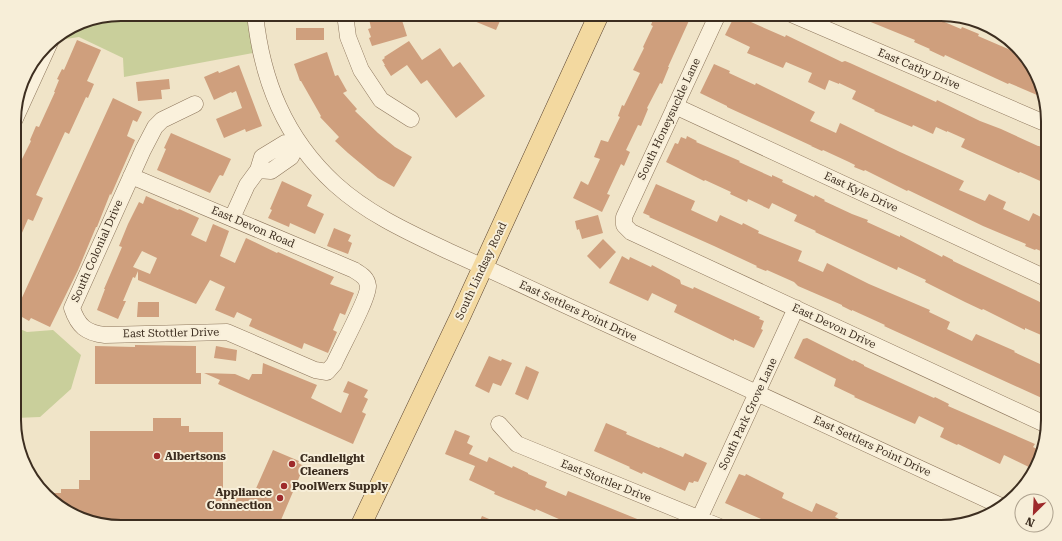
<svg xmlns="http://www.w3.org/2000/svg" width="1062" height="541" font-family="'Roboto Serif',serif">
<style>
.green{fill:#c9cf9b}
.building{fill:#cf9f7d;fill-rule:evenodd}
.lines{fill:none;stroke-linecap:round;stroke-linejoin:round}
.minor-casing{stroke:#8d765c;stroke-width:17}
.major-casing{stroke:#5b4430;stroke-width:21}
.minor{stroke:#faf1dc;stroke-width:16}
.major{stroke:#f3d9a0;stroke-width:20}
.poi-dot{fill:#9e2a2b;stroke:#f7eed8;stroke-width:1.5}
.labels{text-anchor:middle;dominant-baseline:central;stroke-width:4;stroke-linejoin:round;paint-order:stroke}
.street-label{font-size:11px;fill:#3d2e20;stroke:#f7eed8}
.poi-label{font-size:11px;font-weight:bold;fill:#3d2e20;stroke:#f7eed8;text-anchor:start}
.rim{fill:none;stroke:#3d2e20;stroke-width:2}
</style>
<rect width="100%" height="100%" fill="#f0e4c8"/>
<path class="green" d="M121,14H248L253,53L124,77L123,58L79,37L59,40L58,36L80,22Z
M15,327L27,332L53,330L81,355L71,389L40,417L15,418Z"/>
<path class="building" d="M368,14H400L407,36L372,46L369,38L371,37L368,29L371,28Z
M457,14H503L496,30Z
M655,14H692L668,67H669L662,84L660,83L647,108L648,109L641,126L638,125L626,150L630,152L624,166L621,164L607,194L610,195L602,212L573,198L581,181L588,185L600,159L594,157L601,140L608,142L620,117L618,116L622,105L624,106L640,73L633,70L644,48L643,47L653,26L651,25Z
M851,14H937L935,18L961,29L962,27L979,34L978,36L1022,55L1030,61L1044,98L1009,83L1008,84L945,55L944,57L929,50L930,49L914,42L915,40Z
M735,15L785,37L786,35L842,62L845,61L850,63L936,102L937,100L980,121L1001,129L1038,146H1039L1047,149V184L1020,172L1019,173L961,147L965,139L947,131V132L936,127L933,134L913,125L912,127L874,111L875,110L852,99L856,91L839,83V84L829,80L825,90L808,82L812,73L786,62L783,68L747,53L750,47L725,35Z
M296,28H324V40H296Z
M77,40L101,50L87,81L94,84L88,98L86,97L69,134L65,132L36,195L43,198L33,221L28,219L15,249L14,175L31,141L30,140L36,126L39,127L55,92H54L59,80L57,79L62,69L64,70Z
M409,41L422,60L440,48L453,67L460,62L485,96L456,118L427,80L421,84L407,65L391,76L384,65H385L382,60L385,58L384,57Z
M327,52L335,76L338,75L347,91L343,93L357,109L355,111L378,133L395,147L412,157L394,187L378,178L348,153L335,141L339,137L320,117L321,116L301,81H300L294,64Z
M714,64L730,71L729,73L755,85L756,83L815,112L810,121L836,133L840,123L900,152L964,181L959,190L985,201L989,194L1006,202L1003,209L1029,221L1033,213L1047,220L1048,254L1036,249L1035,250L1025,246L1026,244L983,226L908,190L907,191L865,170L864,171L854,167L855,165L849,162L823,150L822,151L811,146H812L727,107V106L700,93Z
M239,65L262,126L246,132L245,129L224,138L216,119L242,108L236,91L232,93L231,92L214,100L204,77L218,71L219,73Z
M169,79L170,89L161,90L162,99L138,101L136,82Z
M113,98L142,112L137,122L133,120L127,136L135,140L111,195L110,194L97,227H96L78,270L50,327L31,318L29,321L15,313Z
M171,133L231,159L223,176L220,175L219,176L210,193L157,170L166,149L164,148Z
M687,136L697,141L696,142L740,161L739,162L772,177V175L783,180L782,182L814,197L815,195L825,200L824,201L852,214L868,220L867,222L900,237V235L942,257L943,255L953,260V261L1038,301L1048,307V338L1025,328V330L983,309L982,310L965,302L925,282L926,280L898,267L897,270L815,232L816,231L794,221L797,215L772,203L769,209L748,199L747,202L730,194L731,192L705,180L704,181L666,162L675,143L678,144L681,137L686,139Z
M282,181L312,195L307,206L324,214L315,234L290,223L289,227L268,218L272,210L270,209Z
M656,184L695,201L691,210L717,222L720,215L742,225L743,223L759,231L758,233L802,251L798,261L823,272L827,263L869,284L930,310L929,312L950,322L947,329L972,341L976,334L1015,351L1014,352L1040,364L1041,362L1048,365V390L1044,399L884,326L885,325L852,310V311L842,306V305L798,286L794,282L767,270L766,271L756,267L757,266L714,246L649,217L650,216L643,213Z
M146,196L178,210L179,209L199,218L191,235L206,242L213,224L229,231L220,256L235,263L246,238L277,253L278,252L334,277L330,284L354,293L345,315L340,313L333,330L337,332L328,353L304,343L302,349L249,326L252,319L237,312L234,318L215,310L225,287L210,280L196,304L138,280V271L135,278L133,277L123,301H126L118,319L97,310L105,289H104L122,247L119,246L128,224L139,202L143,204ZM142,251L157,258L150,274L133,267Z
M598,215L603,233L582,239L579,229L577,230L575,221Z
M334,228L351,235L348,241L352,243L348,254L327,246Z
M603,239L616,252L600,269L587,256Z
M622,256L629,260L630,257L651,267L652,265L680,280L681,284L693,289L694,287L760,317L759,319L764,321L761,329L763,330L754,348L734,339V341L674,312L677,305L652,293L648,301L609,283Z
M138,302H159V317H137Z
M807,338L853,361L854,360L864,365V366L934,398L935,397L949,404L948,406L1035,444L1033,447L1041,451L1037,468L1035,470L1004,455L1000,464L958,444L957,445L940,437L944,428L919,416L915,424L854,397L855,396L834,386L836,379L794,358L803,339Z
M135,345L196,346V373H201V384H95V346L135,347Z
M216,346L237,350L236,361L214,358Z
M489,356L501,361L502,359L512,363L501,386L493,383L489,393L475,386Z
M263,363L317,385L311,398L341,413L349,394L343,392L348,381L368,390L364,397L368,399L362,412L366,414L353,444L218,384L220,380L204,373L235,374L249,380L252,374H262Z
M526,366L539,372L528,400L515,394Z
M153,418H181V426H189V432H223V493H254L273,450L299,461L298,463L304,466L278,527H121L73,516L47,493H61V489H79V480H90V431H153Z
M606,423L627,432L626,434L659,448L660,447L683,457L685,453L707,463L698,482L694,481L693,483L689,482L685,491L643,472L642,474L629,468L630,467L594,451Z
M455,430L470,436L467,443L473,446L469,454L487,462L489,457L512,468L513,466L528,473V474L547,482L545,487L566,496L568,491L657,527H577L536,509L535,511L494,494L495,492L469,480L475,466L445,454Z
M739,474L745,476L746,474L784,493L782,498L812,512L816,503L838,513L835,517L856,527H812L797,521L796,525L791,523L790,527H785L771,520L770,523L745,512L725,503Z
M482,516L508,527H477Z"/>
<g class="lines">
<g class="minor-casing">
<path id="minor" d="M255,14C262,81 285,138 335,184C368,214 408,232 448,251C486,268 525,286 563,304C710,371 856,439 1003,507
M345,14L348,37L361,70L381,100L411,119
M718,14L624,217V225L631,232L1047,425
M791,14L1047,124
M675,106L1048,279
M14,121L51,40
M131,176L354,270C360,274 367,277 368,286C369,297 340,350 334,364L327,372L315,370L227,332L105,335C86,333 78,326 72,308L143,150L155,127L162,120L195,104
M232,218L247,185L258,170L262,157L285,143H298L291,157L271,171L258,170
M499,424L517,444L720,527
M699,519L796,308"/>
</g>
<g class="major-casing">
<path id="major" d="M360,527L460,317L599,14"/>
</g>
<use href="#minor" class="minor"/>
<use href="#major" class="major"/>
</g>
<g class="poi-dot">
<circle cx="157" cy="456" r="4"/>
<circle cx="292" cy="464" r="4"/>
<circle cx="284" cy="486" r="4"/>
<circle cx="280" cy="498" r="4"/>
</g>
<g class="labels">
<g class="street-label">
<text transform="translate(919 69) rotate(23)">East Cathy Drive</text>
<text transform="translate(669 119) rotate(-65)">South Honeysuckle Lane</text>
<text transform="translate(861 192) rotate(25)">East Kyle Drive</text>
<text transform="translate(253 227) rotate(23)">East Devon Road</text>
<text transform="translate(97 251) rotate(-66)">South Colonial Drive</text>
<text transform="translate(481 271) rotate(-65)">South Lindsay Road</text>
<text transform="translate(578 311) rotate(25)">East Settlers Point Drive</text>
<text transform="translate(834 326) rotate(25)">East Devon Drive</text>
<text transform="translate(171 333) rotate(-1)">East Stottler Drive</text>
<text transform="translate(748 414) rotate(-65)">South Park Grove Lane</text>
<text transform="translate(872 446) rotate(25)">East Settlers Point Drive</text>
<text transform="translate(606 481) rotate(22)">East Stottler Drive</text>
</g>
<g class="poi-label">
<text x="165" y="456">Albertsons</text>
<text x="300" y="458">Candlelight<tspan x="300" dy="13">Cleaners</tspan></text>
<text x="292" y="486">PoolWerx Supply</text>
<text x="272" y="492" text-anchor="end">Appliance<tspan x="272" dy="13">Connection</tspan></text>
</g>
</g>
<path d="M0 0H1062V541H0ZM121 21H941A100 100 0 0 1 1041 121V420A100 100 0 0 1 941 520H121A100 100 0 0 1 21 420V121A100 100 0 0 1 121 21Z" fill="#f7eed8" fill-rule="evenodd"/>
<path class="rim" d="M121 21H941A100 100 0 0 1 1041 121V420A100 100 0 0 1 941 520H121A100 100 0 0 1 21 420V121A100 100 0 0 1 121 21Z"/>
<g transform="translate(1034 513) rotate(204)"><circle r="19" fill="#f7eed8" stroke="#ada18e"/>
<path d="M0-3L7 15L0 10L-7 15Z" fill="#9e2a2b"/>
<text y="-6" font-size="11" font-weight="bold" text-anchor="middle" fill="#3d2e20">N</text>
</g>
</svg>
